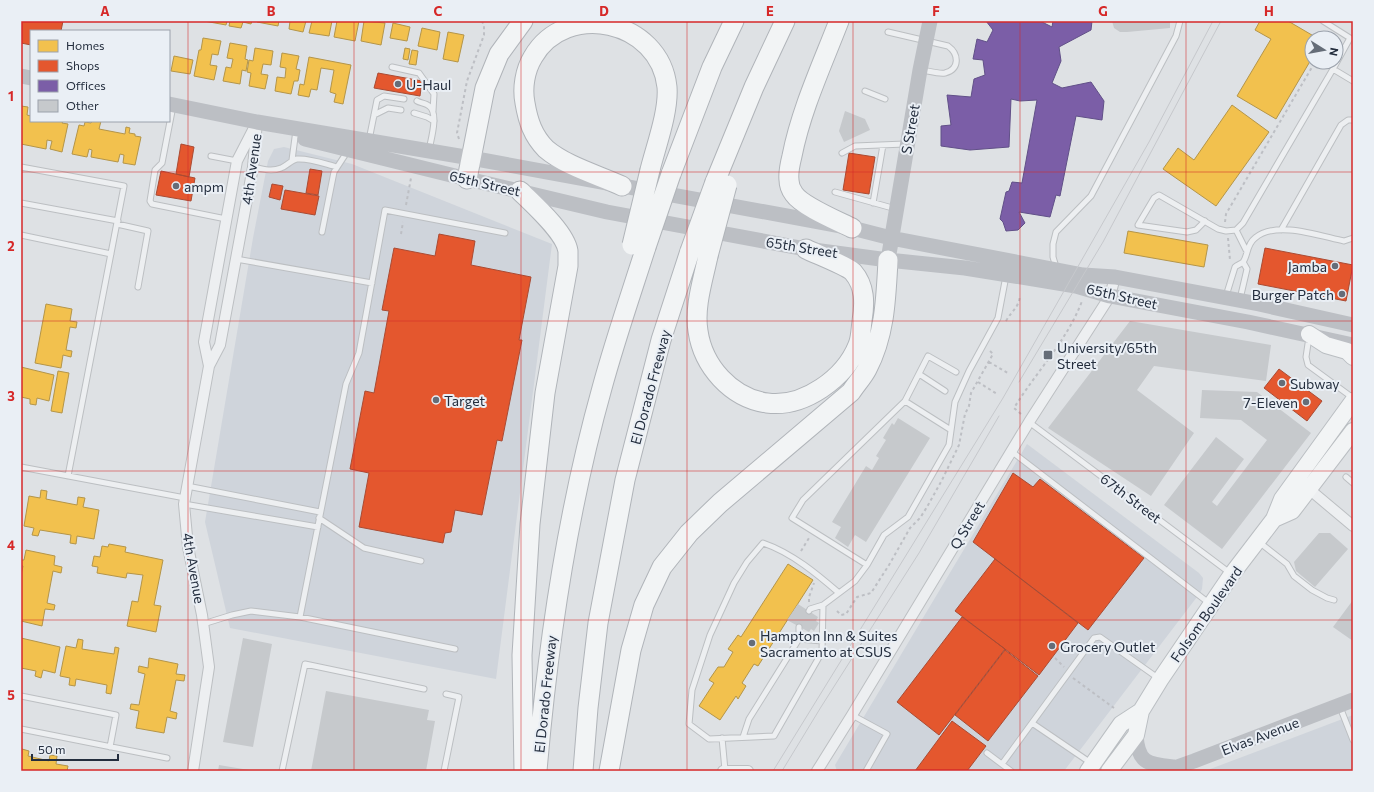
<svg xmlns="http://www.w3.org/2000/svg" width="1374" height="792" font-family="Commissioner,sans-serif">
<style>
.built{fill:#cfd4db}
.homes{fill:#f2c14e;stroke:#b49549}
.shops{fill:#e4572e;stroke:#aa4b33}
.offices{fill:#7b5ea7;stroke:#615088}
.building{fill:#c6c9cc}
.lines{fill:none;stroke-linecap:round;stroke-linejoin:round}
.lane-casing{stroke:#bcbfc2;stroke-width:7}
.street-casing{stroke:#bcbfc2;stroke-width:12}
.primary-casing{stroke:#babec2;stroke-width:18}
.highway-casing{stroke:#b0b4b9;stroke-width:21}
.path{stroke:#bdbfc4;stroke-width:2;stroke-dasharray:3 3;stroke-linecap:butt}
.lane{stroke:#edeff1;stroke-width:5}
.street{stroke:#edeff1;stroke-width:10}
.secondary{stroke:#bcbfc4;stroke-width:15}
.primary{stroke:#f2f4f5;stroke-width:16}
.highway{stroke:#f2f4f5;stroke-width:19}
.tram{stroke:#c6c8cc;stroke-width:1}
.highway-bridge-casing{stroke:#b0b4b9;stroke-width:21;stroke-linecap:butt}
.highway-bridge{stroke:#f2f4f5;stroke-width:19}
.grid{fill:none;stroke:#d62828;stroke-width:1;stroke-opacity:0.55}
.poi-dot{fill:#656d78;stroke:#eaeff5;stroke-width:1.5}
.labels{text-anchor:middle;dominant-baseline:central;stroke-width:4;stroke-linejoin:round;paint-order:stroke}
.poi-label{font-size:14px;fill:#242e3e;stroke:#eaeff5;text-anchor:start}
.street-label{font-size:14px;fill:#242e3e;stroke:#eaeff5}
.neatline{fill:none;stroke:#d62828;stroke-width:1.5}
.grid-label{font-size:13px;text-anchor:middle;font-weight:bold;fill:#d62828}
</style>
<rect width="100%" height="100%" fill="#dee1e4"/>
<path class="built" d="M284,147L352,164L552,244L496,679L230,628L205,522L253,238L268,161L274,149Z
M1027,444L1199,573L1203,578L1202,589L1200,593L1064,771H837L835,765Z
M1353,715V771H1205Z"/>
<path class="homes" d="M204,21H227L226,25Z
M230,21H252L251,24L243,22L241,28L229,26Z
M257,21H279L278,26L257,22Z
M290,21H306L303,32L289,29Z
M312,21H332L329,36L309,33Z
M337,21H359L355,41L334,37Z
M364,21L385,23L381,45L361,41Z
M1260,21H1288L1317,38H1312V58L1276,119L1237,96L1271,39L1255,30Z
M393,23L410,27L407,41L390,38Z
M422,28L440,32L437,50L418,46Z
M448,32L464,35L458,62L443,59Z
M203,38L221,41L218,55L212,54L210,65L217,66L214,80L194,76L199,50H201Z
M230,43L247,46L245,59L248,60L246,71L242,70L240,84L223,81L226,67L231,68L233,59L227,58Z
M255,48L273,51L271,65L263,64L261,74L268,75L265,89L249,86L251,73L247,72L249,60L253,61Z
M405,48L410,49L408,60L403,59Z
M412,50L418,51L416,65L409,64Z
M282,53L299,56L296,69L300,70L298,81H294L291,94L275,91L277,77L285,78L286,68L280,67Z
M174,56L193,60L190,74L171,71Z
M309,57L351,65L343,104L334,102L336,94L330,92L334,70L321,68L317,90L311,89L309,97L298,95L300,84L304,85Z
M1232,105L1269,132L1216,206L1163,169L1178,148L1194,160Z
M21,106L28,107L27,115L31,116V121H63L62,123L68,124L62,152L50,149L52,141L47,140L46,149L21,144Z
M92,121H101L99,129L125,134L126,127L130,128L129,133L135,134V136L141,137L135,165L123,163L124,155L120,154L118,162L91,157L92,150L89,149L87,157L72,154L79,125L84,126L85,122L91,123Z
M1128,231L1208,245L1204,267L1124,253Z
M46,304L72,309L70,321L77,322L76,328L70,327L66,350L72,351L71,357L63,355L61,368L35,363Z
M21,367L54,375L49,401L37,398L36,405L30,404V399L21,397Z
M58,371L69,373L62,413L51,411Z
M41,490L47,491L46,499L77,505L78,497L85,498L83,507L99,510L94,539L77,536L76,544L70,543L71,535L40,530L38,536L32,535L34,528L24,526L29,496L40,498Z
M109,544L126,547L125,552L163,560L154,605L161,606L156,632L127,626L132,601L138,602L143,575L127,573L126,578L97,573L98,567L92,566L94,556L100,557L102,546L108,547Z
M26,550L55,556L54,565L62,567L61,573L53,571L47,603L55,605L54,610L45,609L42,626L21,621V575L23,566H21V560H24Z
M788,564L813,580L758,666L754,664L742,683L746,686L738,699L736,696L720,720L699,706L714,683L709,680L718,667H724L733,652L728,649L738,635L741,637Z
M21,638L60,647L55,673L43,670L41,678L35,676L36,671L21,668Z
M78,639L83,640L82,649L114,654L115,647L119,648L111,694L106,693L107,685L76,679L75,686L69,685L70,678L60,676L66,646L76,648Z
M149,658L178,664L176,674L185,675L184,681L176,680L170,711L177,713L176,719L167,717L164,733L136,728L139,711L130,709L131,704L139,705L145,674L138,672L139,666L148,668Z
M22,749L29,751L28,756L49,761L50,755L57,756L56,764L68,766L67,771H21Z"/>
<path class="shops" d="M21,21H63L61,31H31V45L21,43Z
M378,73L422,81L420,96L374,88Z
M181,144L194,147L189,177L176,174Z
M849,153L875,157L869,194L843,190Z
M310,169L322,171L318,195L306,193Z
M161,171L195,178L191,201L156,195Z
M272,184L283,186L280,200L269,197Z
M285,190L319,196L315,215L281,209Z
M439,234L475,241L471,265L531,277L519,340H522L502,441L497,440L482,515L455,510L451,532L445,533L443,543L359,527L369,473L350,469L365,391L374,393L389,311L382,310L394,248L435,256Z
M1265,248L1353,265L1346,301L1258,284Z
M1279,369L1322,401L1307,421L1264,388Z
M1013,473L1033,487L1040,479L1144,558L1088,630L973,542Z
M995,559L1078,623L1039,675L955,611Z
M962,617L1005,649L939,735L897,702Z
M1005,650L1038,676L988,741L955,715Z
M952,721L986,746L967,771H915Z"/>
<path class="offices" d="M986,21H1040L1052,27L1053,21H1092L1091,30L1059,47L1061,61L1052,83L1062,88L1091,82L1104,101L1102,120L1076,116L1060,196L1056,195L1050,217L1019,212L1025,223L1018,230L1006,231L1003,222L1000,219L1006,192L1009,191L1012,182L1022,183L1037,100L1020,101L1011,99L1009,147L970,150L941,146V126L951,125L947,95L971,97L974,79L985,75L983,60L973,59L977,39L987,42L993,30Z"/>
<path class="building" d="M1112,21H1170V28L1127,32H1120L1114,28Z
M845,111L865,119L870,130L844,142L839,131Z
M1130,321L1271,345L1266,381L1154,366L1137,390L1194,433L1151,496L1048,428Z
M1202,390L1257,392L1311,433L1222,549L1164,505L1216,437L1244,459L1212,502L1217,506L1267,440L1241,420L1200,418Z
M898,418L930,438L866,542L855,535L848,547L835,538L841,527L832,522L866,466L872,470L879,458L876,456L886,440L883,438L892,423L894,425Z
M1319,533H1330L1348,549L1315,587L1296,571L1294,562Z
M1353,600V641L1333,627Z
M798,604L818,617L816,621L819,623L814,631L811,629L809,632L787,620Z
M243,638L272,644L253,747L223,742Z
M326,691L429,710L427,720L435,721L426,771H311Z
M219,765L249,770V771H218Z"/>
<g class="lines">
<g class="lane-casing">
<path id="lane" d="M888,32L948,46C959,54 960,69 945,73C938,74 929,71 922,70
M392,67L419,73L434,94L433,111
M1333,69L1353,81
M865,91L885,99
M417,101C420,103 426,103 429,106C439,113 431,139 429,150
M173,106L162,163L155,170L150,201L152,204L226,219
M414,113L427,117L434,121
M374,115L388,108L401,110
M369,140L377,100L384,96L404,99
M842,153L855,146L905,144
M211,156L237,161
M292,160L296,130
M21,167L124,186L68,476
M253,167C262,169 272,172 281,168C287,166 291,160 297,159C310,158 325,164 337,167
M835,192L896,209
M21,203L118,221
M873,203L883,145
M1205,221L1196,230L1187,232L1138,225L1154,198L1159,195L1218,229L1226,231L1236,230L1243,223L1333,69L1350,38L1323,21
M117,224L148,231L138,287
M1236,230L1246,250
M1281,230L1341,125L1348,120H1353
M322,232L334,172L347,152
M21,235L111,254
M236,259L372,283
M1056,267L1053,257V244L1056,232L1091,196L1176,36L1180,21
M1226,296L1235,267C1237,265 1241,264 1243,262C1248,256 1246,245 1255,238C1276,220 1320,236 1344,241L1353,238
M1240,299L1247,269L1243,262
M1309,337L1306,357L1308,365L1353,398
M919,374L945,391
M905,401L951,430
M1029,422L1230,573
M1011,451L1209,603
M21,467L185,498
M1346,477L1353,483
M187,486L320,512
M184,504L318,527
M319,518L364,548L421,561
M1259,542L1287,564L1294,576L1312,590L1327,598L1334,600
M867,565L792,518L803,500L905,401L928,356L956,372
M839,593C817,574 792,553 763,543L747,562L734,583L710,635L692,690L689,724L709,739L774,736L822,652L823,605L855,581L867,565L884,535L908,517L949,445L955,402L969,371L998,318L1006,276
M809,611L810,609L823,605
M300,617L346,384L359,353L385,210L505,233
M203,624L232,615L251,611L300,617L455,649
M799,627V639
M21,696L116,715L110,747
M1340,707L1353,740
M852,715L887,734L866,771
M1032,723L1088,761
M21,729L167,758
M743,737L749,719L799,639L822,641
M722,738L725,770
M987,753L1011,771
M1002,764L1094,638L1100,637L1158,678
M282,771L305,664L424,689
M444,771L459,697L446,694"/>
</g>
<g class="street-casing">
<path id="street" d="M209,366L204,342L237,161L254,128
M1309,489L1353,526
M193,771L209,667L202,615L188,547L184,504L209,366L220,345L253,167L257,122
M723,771H748
M817,771L852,715L1029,422L1110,296L1115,277"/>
</g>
<g class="primary-casing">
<path id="primary" d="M1309,334L1326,345L1347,351L1353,357
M1274,519L1292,511L1353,431
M1088,771L1121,724L1141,711
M1109,771L1136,735L1141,711L1160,680L1232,574L1274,519L1282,499L1353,401"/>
</g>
<g class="highway-casing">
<path id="highway" d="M839,21C822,65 801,110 792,156C790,164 788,172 789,180C789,185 791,190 794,194C802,206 838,221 852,228
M671,174L712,67L734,21
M467,179L485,88L499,54L523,21
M715,182L754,87L785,21
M622,186C598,175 566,166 546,149C533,136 528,121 525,103C522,88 525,70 533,57C566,0 660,20 667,87C669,111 656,146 650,170
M520,191C533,204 565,232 568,251C568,256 568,261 568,266L545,393L530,524L522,655L524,771
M708,256C703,280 694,307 698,331C703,366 731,398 767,403C804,408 845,378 858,345C861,338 861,328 862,321C865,303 865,286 853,272C847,266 816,254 806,249
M537,771C548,642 567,513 602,388C615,340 631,294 646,247
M583,771L588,708L598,623L625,480L661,340L690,251
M609,771L631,650L644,605L662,567L689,533L720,503L851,392C856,384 863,377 867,369C885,335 886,298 888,260"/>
</g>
<path class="path" d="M459,139L457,133L467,81L484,35V26L482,21
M406,205L411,178
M1225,222L1226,214L1315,62
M401,234L403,222
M1228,238L1230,260
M1006,321C1012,310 1019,308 1020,295
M989,362L1008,373
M978,382L997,394
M1021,414L1014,408C1036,372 1067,341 1082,301
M801,551L809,538
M809,602V597L814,583
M837,611L841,615L846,614L857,597L871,593L889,565L910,528L920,518L927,507L942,480L959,445L965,414L969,406L971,393L993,354L990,351
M1055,658L1064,667
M1073,678L1114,708"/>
<use href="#lane" class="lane"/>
<use href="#street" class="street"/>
<path class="secondary" d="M21,76L31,78
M169,104L257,122L471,158L852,228L891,238L1083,275L1115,277L1259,304L1353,325
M305,139L455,176L607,212L806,249L888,260L965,268L1076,286L1110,296L1248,322L1353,345
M888,260L920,70L930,21
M1136,735C1138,764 1148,764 1174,767
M1166,771L1194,761L1353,700"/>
<use href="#primary" class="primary"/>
<use href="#highway" class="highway"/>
<path class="tram" d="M1019,382L1103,242L1221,21
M773,771L1003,398L1149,142L1213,21
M782,771L821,707L919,553L999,416"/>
<g class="highway-bridge-casing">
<path id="highway-bridge" d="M632,245L650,170
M646,247L671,174
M690,251L715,182
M708,256L727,185"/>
</g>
<use href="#highway-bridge" class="highway-bridge"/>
</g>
<path class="grid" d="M188,21V771M354,21V771M521,21V771M687,21V771M853,21V771M1020,21V771M1186,21V771M21,172H1353M21,321H1353M21,471H1353M21,620H1353"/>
<g class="poi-dot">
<circle cx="398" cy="84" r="4"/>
<circle cx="176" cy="186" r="4"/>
<circle cx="1335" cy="266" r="4"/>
<circle cx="1342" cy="294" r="4"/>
<rect x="1043" y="350" width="10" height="10" rx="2"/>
<circle cx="1282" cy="383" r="4"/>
<circle cx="436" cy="400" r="4"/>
<circle cx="1306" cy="402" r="4"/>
<circle cx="752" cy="643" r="4"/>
<circle cx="1052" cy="646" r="4"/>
</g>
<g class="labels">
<g class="poi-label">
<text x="406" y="84">U-Haul</text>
<text x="184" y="186">ampm</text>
<text x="1327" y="266" text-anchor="end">Jamba</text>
<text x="1334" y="294" text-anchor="end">Burger Patch</text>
<text x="1057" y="347">University/65th<tspan x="1057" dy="16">Street</tspan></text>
<text x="1290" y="383">Subway</text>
<text x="444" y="400">Target</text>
<text x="1298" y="402" text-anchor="end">7-Eleven</text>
<text x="760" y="635">Hampton Inn &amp; Suites<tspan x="760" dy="16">Sacramento at CSUS</tspan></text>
<text x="1060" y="646">Grocery Outlet</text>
</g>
<g class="street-label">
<text transform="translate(910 129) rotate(-80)">S Street</text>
<text transform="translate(251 169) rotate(-82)">4th Avenue</text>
<text transform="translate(485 183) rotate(13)">65th Street</text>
<text transform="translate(802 247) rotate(9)">65th Street</text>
<text transform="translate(1122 296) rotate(13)">65th Street</text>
<text transform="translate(650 387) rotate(-75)">El Dorado Freeway</text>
<text transform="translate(1131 498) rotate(37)">67th Street</text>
<text transform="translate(967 525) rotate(-59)">Q Street</text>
<text transform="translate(194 568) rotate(80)">4th Avenue</text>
<text transform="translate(1206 614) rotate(-55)">Folsom Boulevard</text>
<text transform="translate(545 694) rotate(-84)">El Dorado Freeway</text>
<text transform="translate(1260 736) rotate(-21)">Elvas Avenue</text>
</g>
</g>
<rect width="1374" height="792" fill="none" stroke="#eaeff5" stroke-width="44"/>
<rect x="30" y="30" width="140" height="92" fill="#eaeff5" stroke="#9ba2ac"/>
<rect x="38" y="40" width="20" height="12" fill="#f2c14e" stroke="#9ba2ac"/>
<text x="66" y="50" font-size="12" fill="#242e3e">Homes</text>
<rect x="38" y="60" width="20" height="12" fill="#e4572e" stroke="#9ba2ac"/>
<text x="66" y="70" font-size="12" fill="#242e3e">Shops</text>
<rect x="38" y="80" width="20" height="12" fill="#7b5ea7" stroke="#9ba2ac"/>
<text x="66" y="90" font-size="12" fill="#242e3e">Offices</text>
<rect x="38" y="100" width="20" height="12" fill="#c6c9cc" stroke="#9ba2ac"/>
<text x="66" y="110" font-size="12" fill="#242e3e">Other</text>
<g transform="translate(1324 50) rotate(101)"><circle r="19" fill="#eaeff5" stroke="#9ba2ac"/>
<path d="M0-3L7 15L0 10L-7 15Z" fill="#656d78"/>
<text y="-6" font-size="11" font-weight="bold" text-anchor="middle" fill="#242e3e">N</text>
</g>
<path d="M32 754v6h86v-6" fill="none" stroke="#242e3e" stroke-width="2"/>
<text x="38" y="754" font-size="12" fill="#242e3e" stroke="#eaeff5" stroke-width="3" paint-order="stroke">50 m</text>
<rect x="22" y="22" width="1330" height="748" class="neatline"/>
<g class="grid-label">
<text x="105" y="16">A</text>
<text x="271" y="16">B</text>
<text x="438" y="16">C</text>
<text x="604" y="16">D</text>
<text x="770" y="16">E</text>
<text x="936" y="16">F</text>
<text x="1103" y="16">G</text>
<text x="1269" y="16">H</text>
<text x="11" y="101">1</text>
<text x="11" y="251">2</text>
<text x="11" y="401">3</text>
<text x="11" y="550">4</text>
<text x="11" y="700">5</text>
</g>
</svg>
